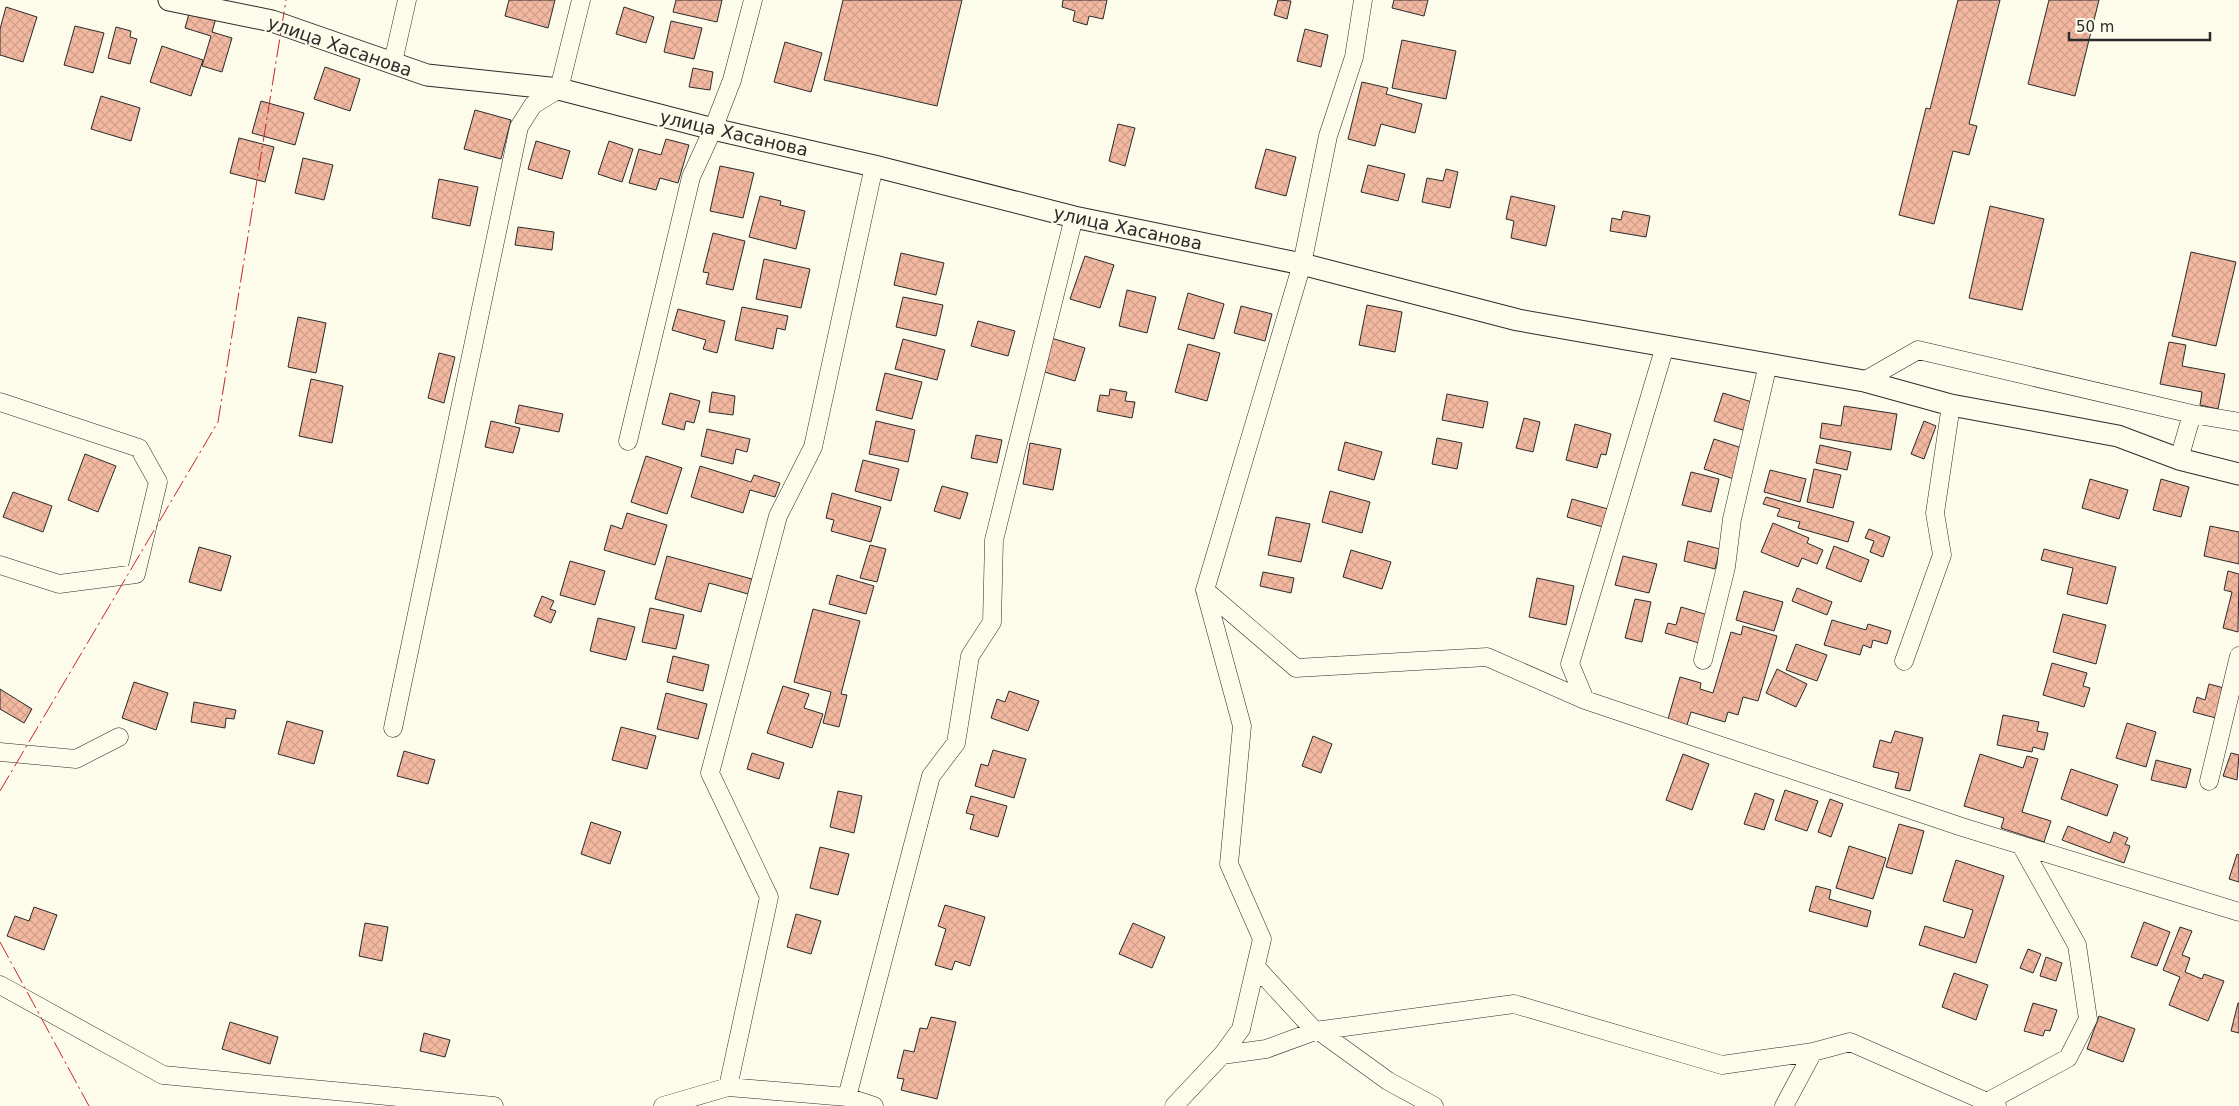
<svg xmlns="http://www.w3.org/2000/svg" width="2239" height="1106" font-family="'DejaVu Sans',sans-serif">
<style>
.building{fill:url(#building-cross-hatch);stroke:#2b2b2b}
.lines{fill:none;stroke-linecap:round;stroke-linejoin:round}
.minor-casing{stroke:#2b2b2b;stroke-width:19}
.tertiary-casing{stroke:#2b2b2b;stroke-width:23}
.minor{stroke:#fdfbea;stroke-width:18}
.tertiary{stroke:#fdfbea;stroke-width:21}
.power{stroke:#c62828;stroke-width:1;stroke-dasharray:18 4 2.5 4;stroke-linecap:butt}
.labels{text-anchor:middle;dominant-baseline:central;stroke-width:4;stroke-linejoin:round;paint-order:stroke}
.street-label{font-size:18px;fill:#2b2b2b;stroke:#fdfbea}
</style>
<defs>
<pattern id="building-cross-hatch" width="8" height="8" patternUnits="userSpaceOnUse" patternTransform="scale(1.25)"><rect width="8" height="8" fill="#f2b8a0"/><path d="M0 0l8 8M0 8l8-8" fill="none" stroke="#d09e8a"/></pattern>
</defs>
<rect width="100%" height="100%" fill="#fdfbea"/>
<path class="building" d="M509,0H555L548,28L505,16Z
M676,0H722L717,22L673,12Z
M843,0H962L937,106L824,80Z
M1063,0H1107L1103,19L1089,16L1087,25L1073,21L1075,11L1062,7Z
M1278,0L1291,1L1287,19L1274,15Z
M1394,0H1428L1424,16L1392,8Z
M1958,0H2000L1969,124L1977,126L1969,155L1953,151L1934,224L1899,215L1926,108L1930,109Z
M2049,0H2099L2075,96L2028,84Z
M6,7L37,17L23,62L0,55V29Z
M624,7L654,17L646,43L616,34Z
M190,10L216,18L212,32L232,38L222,72L202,66L211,36L185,28Z
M671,21L702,28L694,59L664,52Z
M75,26L104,33L93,73L64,65Z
M116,27L131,31L130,37L137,39L130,64L108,58Z
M1305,29L1328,35L1321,67L1297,61Z
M1402,40L1456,51L1446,99L1392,88Z
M785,42L822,53L811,92L774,82Z
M162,46L203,60L191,96L150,82Z
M325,67L360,79L350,111L314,99Z
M693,68L713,72L710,90L689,87Z
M1362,82L1388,88L1386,94L1422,104L1415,133L1381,124L1375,146L1348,139Z
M101,96L140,108L131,141L91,129Z
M261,101L304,113L295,145L252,133Z
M475,110L511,120L501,159L464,149Z
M1118,124L1135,128L1125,166L1109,161Z
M239,138L274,147L265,182L230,173Z
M666,139L689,145L678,183L660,178L656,190L629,183L639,149L661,155Z
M536,141L570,151L562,179L528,169Z
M609,141L633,149L622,182L598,174Z
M1266,149L1296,157L1286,196L1255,188Z
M303,158L333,165L324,200L295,193Z
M1368,165L1405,174L1398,201L1361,192Z
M720,166L754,173L743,218L710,211Z
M1446,169L1458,172L1450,208L1422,202L1427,178L1443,181Z
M439,179L478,187L470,226L432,218Z
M760,196L781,201L780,205L805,211L796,249L749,237Z
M1511,196L1555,206L1546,246L1511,238L1514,221L1506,219Z
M1990,206L2044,219L2022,310L1969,298Z
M1623,211L1650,216L1646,237L1610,231L1612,218L1621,220Z
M518,227L554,232L552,250L515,245Z
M713,233L745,241L733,290L706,284L709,273L703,272Z
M2191,252L2236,262L2216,346L2172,336Z
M901,253L944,263L936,295L894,285Z
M1085,256L1114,265L1100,308L1070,299Z
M764,259L810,269L801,308L756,299Z
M1127,290L1156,297L1147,333L1119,326Z
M1188,293L1224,304L1214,339L1178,329Z
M903,297L943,305L936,336L896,327Z
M1367,305L1402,312L1395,352L1359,345Z
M1241,306L1272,314L1265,341L1234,333Z
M742,307L788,316L785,330L777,328L773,349L735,340Z
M678,309L725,321L717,353L703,349L706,340L672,330Z
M298,317L326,323L316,373L288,367Z
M978,321L1015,331L1008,356L971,346Z
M1051,338L1085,348L1075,381L1041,371Z
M903,339L945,350L937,380L895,369Z
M2169,342L2186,345L2182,366L2225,374L2218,409L2200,405L2202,392L2160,384Z
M1188,344L1220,353L1207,401L1175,392Z
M439,353L455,357L444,403L428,398Z
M885,373L922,382L912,419L876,410Z
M311,379L343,386L332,443L299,436Z
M1110,389L1127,392L1125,401L1135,402L1132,418L1097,411L1100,395L1109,396Z
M712,392L735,396L733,415L709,412Z
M670,393L700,401L694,423L686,421L684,430L662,424Z
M1723,393L1755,403L1746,431L1714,421Z
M1447,394L1488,402L1483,428L1442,420Z
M519,405L563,414L559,432L515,423Z
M1844,406L1897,414L1891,450L1820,438L1822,423L1841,426Z
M1524,418L1540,422L1533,452L1516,448Z
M491,421L520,428L513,453L485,447Z
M876,421L915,430L908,462L869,454Z
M1924,421L1936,426L1924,459L1911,454Z
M1575,424L1611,434L1606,455L1601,454L1597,468L1566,460Z
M707,429L750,439L747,452L736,449L733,464L701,456Z
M976,435L1002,440L997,463L971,458Z
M1437,438L1462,443L1457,469L1432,464Z
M1714,439L1745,449L1734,479L1704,469Z
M1345,442L1382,452L1374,480L1338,470Z
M1030,443L1061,449L1053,490L1023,484Z
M1820,445L1851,452L1847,470L1816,463Z
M85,454L116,466L98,512L68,500Z
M646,456L682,468L667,514L631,502Z
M863,460L899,469L891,501L855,491Z
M700,466L751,482L754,475L780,483L775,497L750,490L743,513L691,497Z
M1814,469L1841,475L1833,508L1807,502Z
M1770,470L1806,479L1800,502L1764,492Z
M1691,472L1719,479L1711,512L1682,505Z
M2090,479L2128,490L2119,519L2082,508Z
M2161,479L2189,487L2181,517L2153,510Z
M942,486L968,493L960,519L934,511Z
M1330,491L1370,502L1362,533L1322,522Z
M13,492L52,506L43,532L3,517Z
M832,493L881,507L871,542L831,531L834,520L826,518Z
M1766,497L1854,522L1848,542L1798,528L1800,522L1777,516L1780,509L1763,504Z
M1572,499L1608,509L1603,527L1567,517Z
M627,513L667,525L655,565L604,550L611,525L622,529Z
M1276,517L1310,524L1301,562L1268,555Z
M1773,523L1809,538L1807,543L1823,550L1817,564L1802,558L1798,567L1761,552Z
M2210,526L2239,532V564L2204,556Z
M1869,529L1890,537L1883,557L1870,552L1874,541L1865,538Z
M1688,541L1720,549L1715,569L1684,561Z
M870,545L886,549L877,582L860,578Z
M1834,546L1869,560L1861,582L1826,568Z
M199,547L231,556L221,591L189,582Z
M2044,549L2116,567L2107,604L2067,594L2073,568L2041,560Z
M1351,550L1391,562L1382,589L1343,577Z
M667,556L752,579L748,594L709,583L701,612L655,599Z
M1623,556L1657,564L1649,593L1615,585Z
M570,561L605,571L595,605L560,595Z
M2228,571L2239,574L2238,632L2223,628L2232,592L2224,590Z
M1263,572L1294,578L1291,593L1260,586Z
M837,575L874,586L866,614L829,604Z
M1537,578L1574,586L1566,625L1529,617Z
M1797,588L1832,602L1827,615L1792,601Z
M1744,591L1783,602L1774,631L1736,620Z
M542,596L554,601L550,609L556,611L551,623L534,616Z
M1635,599L1651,602L1642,642L1625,638Z
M1681,607L1708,615L1699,643L1665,633L1668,623L1676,625Z
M650,608L684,615L676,649L642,642Z
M813,609L860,621L841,694L847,695L839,727L823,723L831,692L794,682Z
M2063,614L2106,625L2096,664L2053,652Z
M598,618L635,627L626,660L590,651Z
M1832,620L1866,630L1868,624L1891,631L1887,644L1873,640L1871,648L1863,645L1860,655L1824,645Z
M1743,626L1777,636L1758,701L1743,697L1738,715L1728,712L1725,722L1691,712L1687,725L1668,719L1680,677L1701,683L1700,689L1713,693L1731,632L1741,635Z
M1796,644L1827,655L1817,681L1786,670Z
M673,656L709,665L703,691L667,682Z
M2052,663L2087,673L2083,686L2090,688L2084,707L2043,695Z
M1777,669L1807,684L1796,707L1766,693Z
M134,682L168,693L156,730L122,718Z
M2209,684L2224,688L2216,718L2193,712L2197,697L2205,700Z
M783,686L809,694L804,708L823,714L812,748L767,733Z
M0,689L32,709L24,723L0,709Z
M1009,691L1039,701L1028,731L991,718L997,699L1005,702Z
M666,693L707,704L698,739L657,729Z
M194,702L236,710L234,719L226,718L225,728L191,722Z
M2003,715L2039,722L2037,731L2048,733L2044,750L2033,747L2032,752L1997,745Z
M287,721L323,731L314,764L278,754Z
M2127,723L2156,732L2146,767L2116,758Z
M621,727L656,736L647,769L612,760Z
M1895,731L1923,738L1910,791L1895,788L1899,773L1873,767L1880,740L1891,743Z
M1313,736L1332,744L1321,773L1302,766Z
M993,750L1026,759L1014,798L975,786L981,764L988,766Z
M404,751L435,760L428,784L397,776Z
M752,753L784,763L779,779L747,769Z
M2231,753L2239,755L2237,780L2223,776Z
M1683,754L1709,764L1692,810L1666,800Z
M1980,754L2023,768L2027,756L2038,759L2022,812L2051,821L2044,842L2001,828L2004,818L1964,806Z
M2156,760L2191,769L2186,788L2151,780Z
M2071,769L2118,785L2107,816L2061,799Z
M1785,790L1818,801L1807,831L1775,820Z
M838,791L862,796L854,833L830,827Z
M1755,793L1774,800L1764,830L1744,824Z
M971,796L1007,806L998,837L970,829L974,815L966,813Z
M1830,799L1843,804L1831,837L1818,832Z
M591,822L621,832L610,864L581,854Z
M1899,824L1924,831L1912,874L1886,867Z
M2068,826L2110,843L2114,832L2128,838L2125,844L2130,846L2124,863L2062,840Z
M1849,846L1886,858L1873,899L1836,888Z
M820,847L849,854L838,895L810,888Z
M2237,854L2239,855V882L2229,879Z
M1956,860L2004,876L1976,963L1919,945L1925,926L1964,938L1973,910L1943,901Z
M1816,886L1831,890L1829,899L1871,911L1867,927L1809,911Z
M945,905L985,917L970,966L955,961L952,970L935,965L946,929L938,926Z
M34,907L57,915L44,950L7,936L15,916L29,921Z
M796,914L821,921L811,954L787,947Z
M2144,922L2170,932L2157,966L2131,957Z
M365,923L388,927L382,961L359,956Z
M1133,923L1165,937L1152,968L1119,954Z
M2180,927L2192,931L2182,955L2190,958L2185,972L2202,979L2204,974L2224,981L2208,1021L2169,1005L2180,977L2163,970Z
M2028,949L2041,954L2033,973L2020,968Z
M2046,957L2062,963L2056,981L2040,976Z
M1954,973L1988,985L1976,1020L1942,1007Z
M2033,1003L2057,1010L2050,1031L2045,1030L2043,1036L2024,1031Z
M2238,1003H2239V1033L2231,1031Z
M2099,1016L2135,1029L2123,1062L2087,1049Z
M931,1017L956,1022L937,1099L901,1090L904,1079L897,1078L904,1050L914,1052L920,1028L927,1029Z
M230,1022L278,1037L270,1064L222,1049Z
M424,1033L450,1040L445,1057L420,1051Z"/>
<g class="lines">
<g class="minor-casing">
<path id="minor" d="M1363,0L1354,57L1328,136L1302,264L1205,590L1296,668L1487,657L1585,700
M393,62L407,0
M1665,346L1570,664L1585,700L1962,827L2239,912
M1864,381L1918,350L2192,414L2179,459
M0,402L139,448L158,482L136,574L59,584L0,565
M2192,414L2239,422
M628,441L691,177L713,129L732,80L753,0
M1703,660L1726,567L1732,519L1768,364
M1904,661L1942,555L1935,513L1951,405
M393,728L519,127L533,105L559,89L581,0
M0,752L76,759L119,737
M2209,781L2239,656
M1256,967L1315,1031L1514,1004L1722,1065L1813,1052L1850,1042L1987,1102L1983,1106
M0,985L163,1075L494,1106
M1319,1031L1388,1081L1434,1106
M1222,1055L1266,1049L1315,1031
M728,1087L769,897L710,773L778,516L813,447L874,166
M847,1097L931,776L956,743L970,656L992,622L994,540L1074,217
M663,1106L728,1087L847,1097L874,1106
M1174,1106L1222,1055L1241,1029L1262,939L1229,864L1242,726L1205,590
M1784,1106L1813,1052
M1997,1106L1987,1102L2068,1058L2088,1019L2077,945L2021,845"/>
</g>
<g class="tertiary-casing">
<path id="tertiary" d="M169,0L272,21L427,75L559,89L713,129L874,166L1074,217L1302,264L1518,320L1864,381L1951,405L2118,436L2179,459L2239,474"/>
</g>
<use href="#minor" class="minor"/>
<use href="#tertiary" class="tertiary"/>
<path class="power" d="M0,791L218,422L286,0
M0,942L89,1106"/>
</g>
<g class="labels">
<g class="street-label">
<text transform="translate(340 46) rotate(19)">улица Хасанова</text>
<text transform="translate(734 133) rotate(13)">улица Хасанова</text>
<text transform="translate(1128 228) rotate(12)">улица Хасанова</text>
</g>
</g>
<path d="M2069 32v8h141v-8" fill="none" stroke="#2b2b2b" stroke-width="2.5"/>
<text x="2076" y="32" font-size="15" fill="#2b2b2b" stroke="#fdfbea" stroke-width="4" paint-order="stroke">50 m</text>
</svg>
